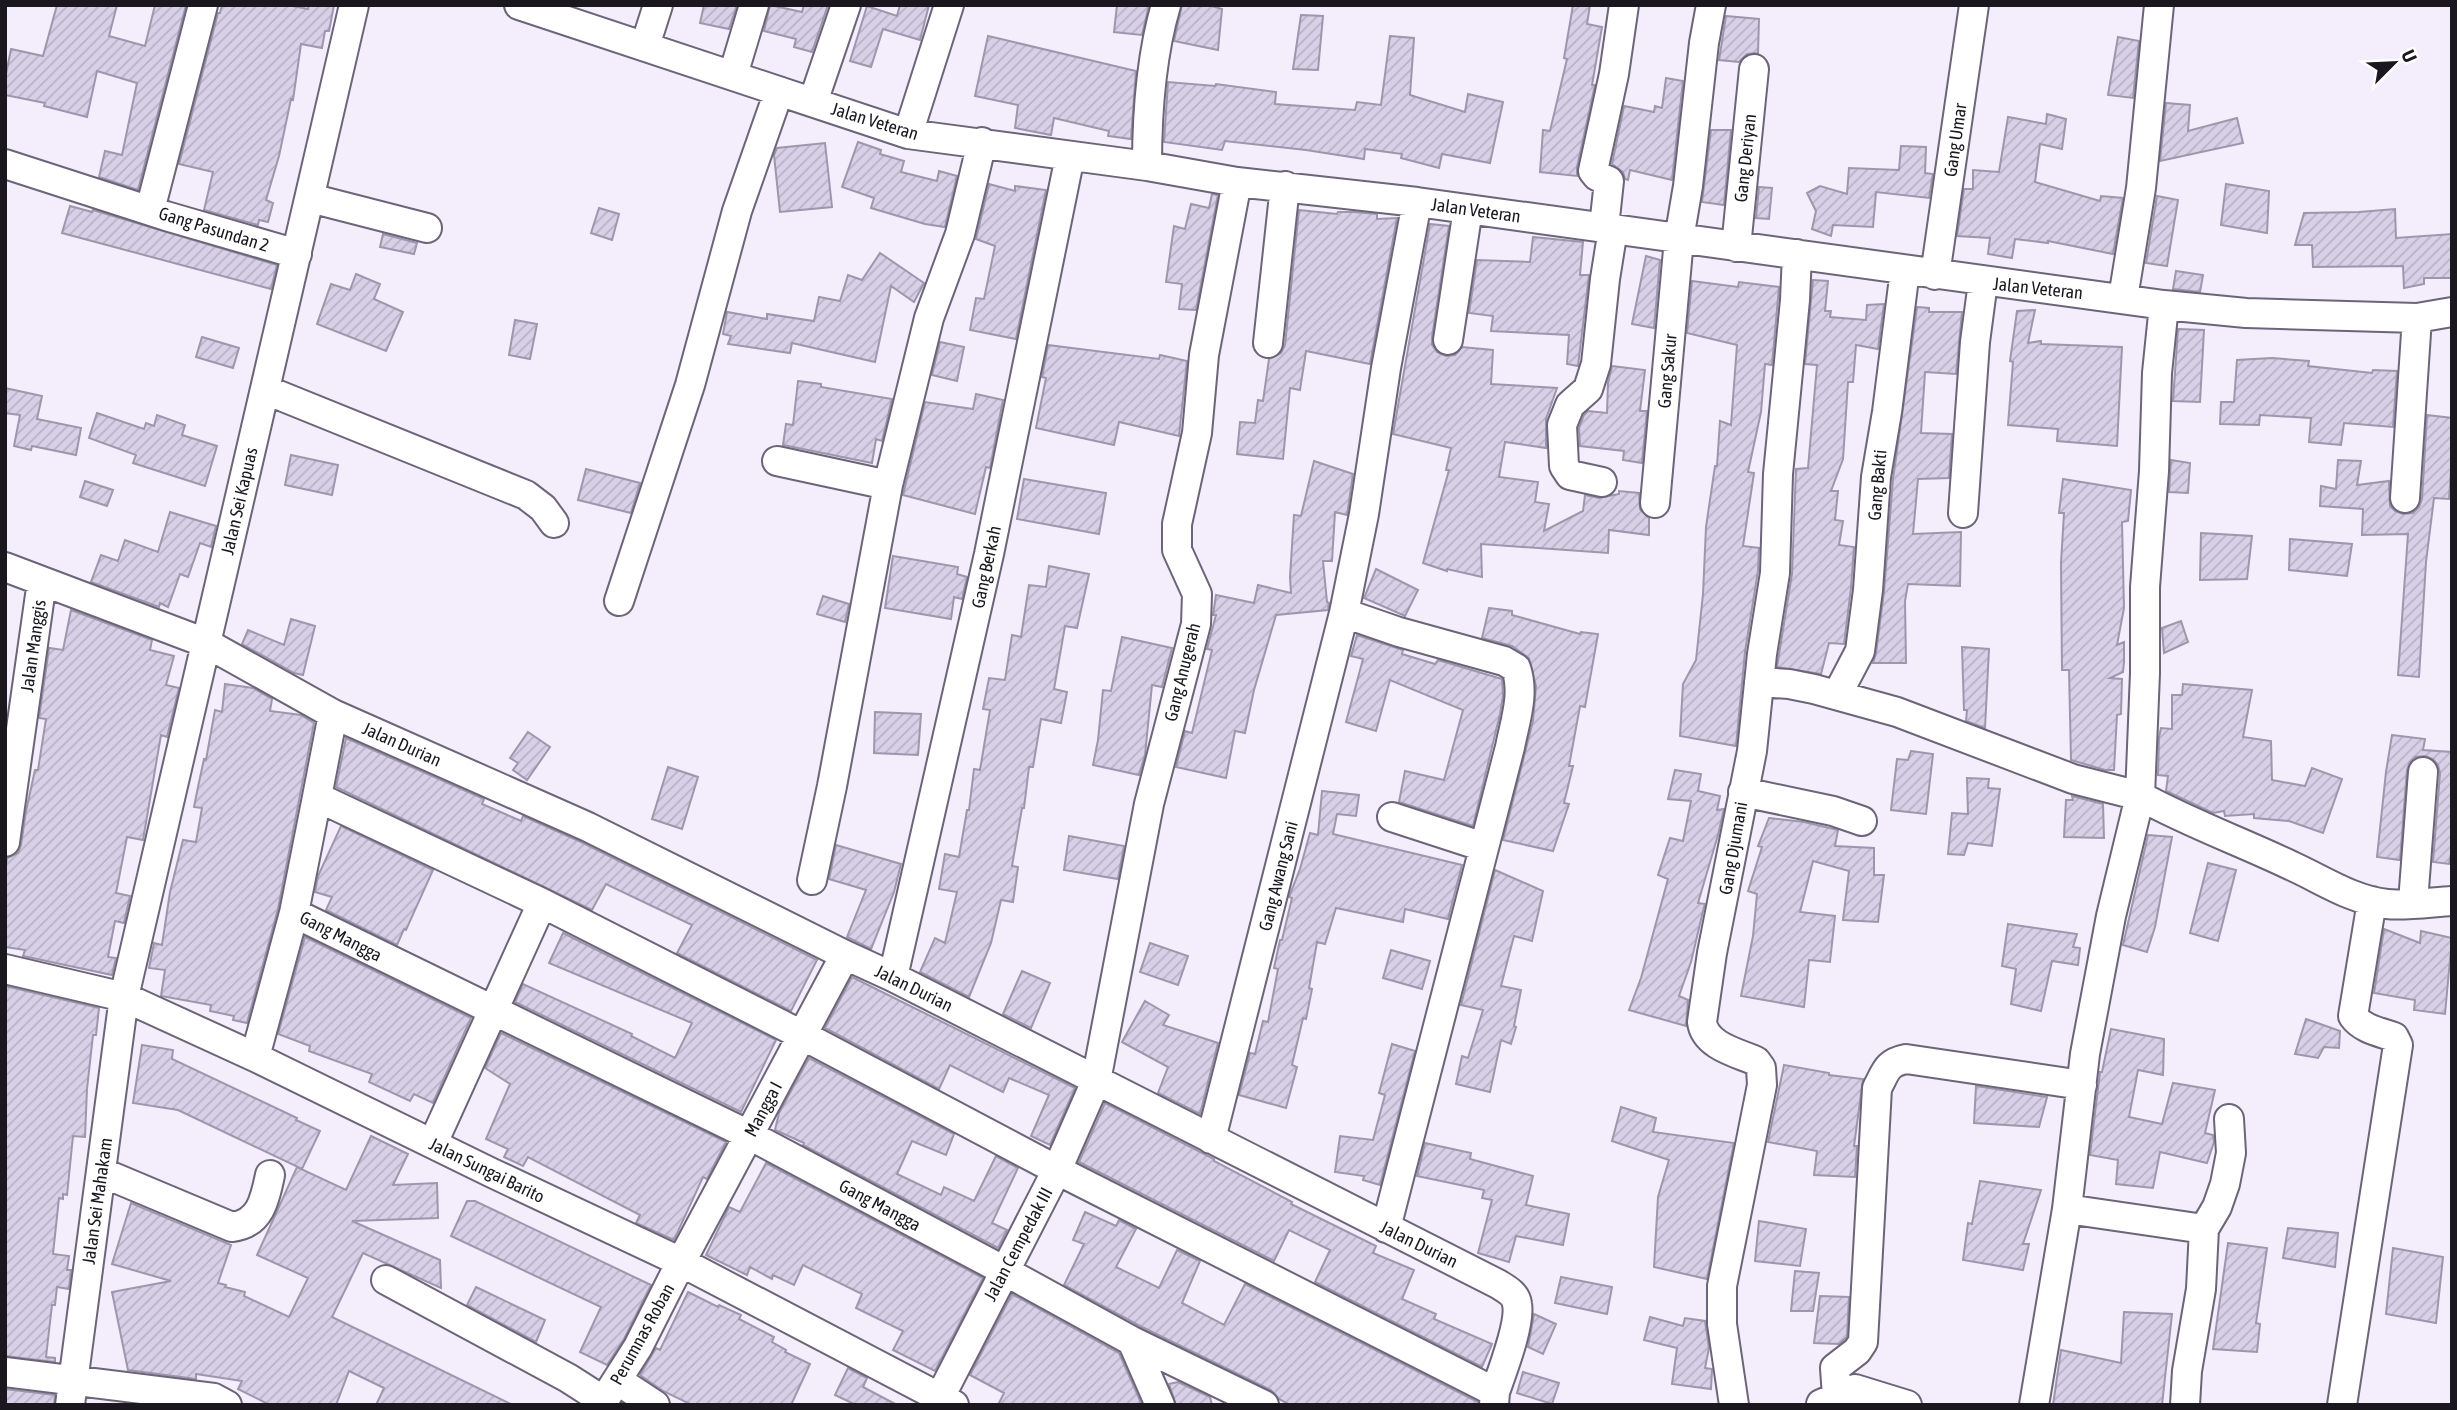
<svg xmlns="http://www.w3.org/2000/svg" width="2457" height="1410" font-family="'Asap Condensed',sans-serif">
<style>
.building{fill:url(#building-hatch);stroke:#9e96ac;stroke-width:2}
.lines{fill:none;stroke-linecap:round;stroke-linejoin:round}
.minor-casing{stroke:#6c6478;stroke-width:32}
.minor{stroke:#fff;stroke-width:28}
.labels{text-anchor:middle;dominant-baseline:central;stroke-width:5;stroke-linejoin:round;paint-order:stroke}
.street-label{font-size:18px;fill:#1a171f;stroke:#fff}
</style>
<defs>
<pattern id="building-hatch" width="6" height="6" patternUnits="userSpaceOnUse" patternTransform="scale(1.75)"><rect width="6" height="6" fill="#d8d0e7"/><path d="M-1 1l2-2M0 6l6-6M5 7l2-2" fill="none" stroke="#b9b2c6"/></pattern>
</defs>
<rect width="100%" height="100%" fill="#f3edfc"/>
<path class="building" d="M57,5H117L109,36L145,46L155,5H186L138,190L99,177L105,151L122,155L137,83L97,71L87,117L44,106L45,103L5,95V79L11,49L43,56Z
M222,5H288L308,9L309,5H334L329,31H325L322,48L301,44L293,100L291,99L279,156L266,200L273,203L268,222L259,220L258,225L204,210L213,172L179,164L218,13H220Z
M704,5H737L729,29L700,23Z
M770,5L802,12L804,5H828L812,52L794,47L796,39L764,31Z
M900,5H929L920,40L883,29L871,67L850,61L867,6L897,16Z
M1117,5H1149L1142,35L1114,32Z
M1182,5H1208L1222,9L1218,50L1174,41Z
M1573,5H1590L1587,24L1602,27L1592,85H1595L1577,167V176L1540,172L1543,130L1550,131L1567,59L1564,58Z
M1301,15L1323,16L1318,70L1293,69Z
M1726,16L1759,19L1758,53L1747,54L1739,62L1719,60Z
M988,36L1136,71L1131,139L1108,136L1109,131L1054,118L1051,135L1015,128L1018,105L975,96Z
M1390,36L1414,38L1410,95L1465,112L1468,94L1503,102L1490,163L1442,154L1439,168L1401,158L1402,154L1365,149L1364,159L1306,150L1225,141L1222,150L1164,142L1168,82L1215,86L1216,84L1276,92L1275,104L1355,110L1357,102L1381,105Z
M2118,37L2139,41L2133,98L2108,95Z
M1666,78L1683,81L1672,180L1630,170L1628,180L1625,179L1623,172L1612,164L1624,106L1654,112L1655,106L1662,108Z
M2166,103L2190,105L2188,131L2237,118L2243,143L2160,161Z
M2047,114L2066,119L2062,149L2040,144L2035,182L2100,201L2101,196L2123,198L2113,254L2048,241V243L2015,239L2012,258L1988,254L1990,238L1957,236L1964,189H1973V170L1999,172L2008,117L2046,124Z
M1711,130H1731L1724,205L1702,202Z
M858,142L881,150L880,154L904,161L901,172L937,181L939,171L957,176L945,227L925,224L871,208L874,198L842,187Z
M825,143L832,207L780,212L774,155L777,148Z
M1901,146L1926,147L1925,173L1933,174L1929,198L1876,192L1873,227L1833,225L1831,236L1812,229L1816,211L1807,193L1820,186L1847,194L1849,168L1899,170Z
M989,184L1015,191V186L1046,190L1016,339L970,330L976,298L984,299L995,246L976,239Z
M2226,184L2269,191L2267,233L2221,225Z
M1759,187L1772,188L1769,219L1756,218Z
M1212,194L1218,195L1196,310L1179,309L1182,284L1166,282L1174,226L1185,229L1191,204L1209,208Z
M2157,196L2178,200L2167,266L2146,263Z
M70,206L92,212L93,210L277,265L271,289L62,233Z
M599,208L619,214L612,240L591,233Z
M2395,209L2396,238L2452,234V278H2424V284L2404,288L2403,266L2313,267L2312,245H2295L2304,213L2359,212Z
M1299,210L1337,214L1338,212H1354L1377,214V219L1397,218L1370,364L1306,351L1300,390L1290,388L1283,459L1237,454L1240,422L1255,423L1258,400L1263,401L1269,359L1281,353L1285,345Z
M1430,224L1449,226L1432,337V345L1437,352L1446,356L1455,355L1462,347L1493,350L1491,384L1557,388L1546,419V448L1505,442L1499,477L1538,482L1535,502L1549,504L1544,531L1583,511L1585,495L1599,498L1619,494V491L1639,493L1640,509L1649,518V535L1609,530L1608,553L1481,544L1482,577L1447,569V571L1423,563L1449,470H1446L1451,448L1393,434Z
M383,234L417,243L414,254L380,247Z
M1533,237L1583,242L1580,275H1589L1578,366L1567,364L1569,335L1491,331L1493,316L1469,313L1477,260L1530,262Z
M880,253L924,283L914,302L891,286L875,362L792,343L790,353L728,344L731,336L723,334L727,312L767,319V314L814,321L819,297L840,301L848,275L862,280Z
M1646,256L1660,260L1654,328L1632,324Z
M2176,271L2203,275L2200,292L2173,289Z
M356,274L380,284L374,299L403,312L386,351L317,324L331,284L350,290Z
M1813,280L1828,281L1825,311H1831L1830,317L1866,320L1867,305L1884,304L1878,349L1856,345L1853,382H1848L1843,459L1831,491H1838L1835,520L1843,521L1839,545L1854,547L1851,588L1844,644L1829,643L1821,674L1777,667L1792,574L1796,469L1808,468L1817,365L1805,364Z
M1692,281L1738,287L1739,282L1779,287L1772,365L1765,364L1761,412L1748,472L1754,473L1743,546L1759,548L1758,571L1745,652L1736,746L1680,736L1683,684L1696,660L1703,594L1706,527L1715,466H1717L1720,421L1731,425L1737,345L1687,333Z
M1917,307L1929,308V312H1962L1956,374L1925,372L1921,433L1952,434L1949,478L1918,479L1913,534L1961,532L1960,586L1908,584L1905,601L1906,663H1873L1876,653L1884,592L1893,479Z
M2035,310L2028,343L2041,341V344L2122,347L2117,446L2057,441L2058,429L2008,425L2013,362L2010,361L2017,311Z
M515,320L537,324L530,359L509,355Z
M2178,329L2204,330L2200,402L2173,401Z
M202,337L239,348L233,368L196,357Z
M940,342L964,347L957,381L932,375Z
M1048,345L1159,359L1160,355L1187,361L1179,436L1119,422L1114,445L1036,428L1046,378L1042,377Z
M2272,358L2309,361L2308,366L2372,373L2373,370L2397,371L2393,427L2344,423L2341,445L2309,442L2311,418L2260,415L2259,425L2220,424L2221,402H2234L2237,360Z
M1612,366L1645,370L1640,411H1647L1642,463L1623,460L1624,451L1580,446L1579,428L1584,415L1588,411L1607,413L1608,383Z
M798,381L821,384V387L892,399L882,441L876,439L872,463L783,445L786,424L793,425Z
M5,388L42,396L37,419L81,428L76,455L32,446L31,450L14,446L20,415L5,413Z
M976,394L1003,400L990,468L986,467L975,514L903,495L925,402L973,409Z
M97,413L144,429L146,423L154,426L157,415L185,425L182,435L217,446L205,486L133,463L136,455L89,438Z
M2427,415L2452,418V457L2449,499L2434,498L2426,562L2419,677L2398,675L2408,534L2362,535L2363,509L2320,506L2321,486L2336,489L2338,460L2361,461L2357,485L2389,481L2390,506L2395,511L2403,514L2413,513L2419,507L2422,499Z
M291,455L338,465L332,495L285,485Z
M2171,460L2190,463L2188,493L2169,492Z
M1314,461L1353,474L1347,515L1335,512L1332,561H1323L1327,602L1329,603L1328,610L1276,615L1254,690L1245,733L1235,731L1226,778L1176,767L1185,731L1192,733L1212,650L1207,649L1216,615H1213L1216,595L1254,603L1258,585L1291,593L1290,577L1294,515L1301,516Z
M586,469L640,483L631,513L578,500Z
M1024,479L1106,493L1099,534L1017,519Z
M2063,479L2131,490L2128,521L2122,522L2124,608L2117,645L2124,642V662L2123,672L2110,678L2122,679L2121,714L2117,715L2114,770H2105L2071,760L2069,670H2062L2061,563L2064,513H2059Z
M85,481L113,490L107,506L80,497Z
M170,512L216,526L211,547L200,543L188,577L180,574L168,607L160,603L159,607L91,582L101,555L118,561L125,540L158,552Z
M2201,533L2252,536L2247,579L2200,580Z
M2290,539L2352,544L2347,576L2289,570Z
M893,556L958,567L957,574L967,577L962,599L954,597L951,619L885,608Z
M1049,566L1089,574L1077,628L1065,626L1054,689L1067,692L1061,723L1041,719L1033,767H1029L1024,808H1022L1012,866L1018,867L1013,902L1001,900L991,943L969,997L920,972L935,938L945,943L957,892L939,889L945,854L959,857L967,810H969L974,769L980,770L990,710L983,709L989,678L1005,680L1012,635L1021,637L1029,585L1046,587Z
M1376,569L1418,590L1405,616L1364,598Z
M823,596L849,604L845,622L817,614Z
M1489,608L1512,611V615L1580,634L1581,632L1598,634L1585,707L1580,706L1569,766H1573L1564,803L1569,804L1553,851L1503,840L1533,721L1536,686L1529,658L1512,646L1482,638Z
M71,610L152,640L150,650L174,656L166,685L179,688L167,737L161,735L143,840L127,837L116,893L130,896L124,923L115,921L108,957L116,958L112,975L23,956L25,950L5,947V869L7,858L18,853L21,845L26,811L35,770H38L46,719L39,718L49,648L63,650Z
M291,619L315,626L303,675L294,673L242,644L248,630L284,645Z
M2181,621L2188,642L2164,653L2162,628Z
M1357,635L1403,650L1402,654L1435,664L1438,660L1502,679L1503,696L1500,714L1473,826L1399,802L1405,771L1444,780L1463,710L1390,680L1376,731L1346,722L1363,659L1351,656Z
M1122,637L1172,648L1162,687L1152,685L1145,755L1139,775L1093,765L1098,740L1103,690L1111,691Z
M1962,647L1989,649L1985,728L1966,721L1967,710H1964Z
M225,684L253,688L272,699L270,711L301,715L314,723L278,909L247,1023L233,1020L234,1016L210,1011L211,1005L161,996L165,970L149,968L154,943L162,945L170,892L183,840L196,842L202,808L194,807L198,787L204,759L206,760L215,710L222,712Z
M2183,684L2252,690L2243,737L2271,741L2272,780L2305,786L2312,768L2342,779L2323,833L2289,821L2254,818V814L2225,816L2224,811L2213,813L2166,791L2168,776L2158,775L2159,737L2161,728L2172,729V695H2182Z
M875,712L921,714L918,755L874,753Z
M528,732L550,747L527,780L513,770L518,763L510,758Z
M2392,735L2425,739L2423,750L2452,752V849L2449,864L2433,862L2440,773L2438,765L2433,759L2425,756L2415,757L2410,762L2407,770L2400,860L2377,857L2386,772Z
M346,738L484,799L482,804L521,821L523,816L581,842L817,960L791,1011L677,953L692,925L606,884L592,910L336,787Z
M1911,751L1933,754L1926,814L1891,810L1897,759L1908,760Z
M668,767L698,777L682,829L652,819Z
M1675,770L1701,774L1698,791L1720,796L1717,810L1724,809L1718,835L1698,903L1705,904L1703,911L1691,962L1679,996L1688,1000L1686,1026L1629,1010L1641,978L1668,879L1658,875L1670,838L1683,841L1691,801L1668,799Z
M1967,778L1989,779L1988,788L2000,789L1992,846L1968,843L1964,855L1948,854L1952,813L1968,814Z
M1322,791L1359,795L1356,816L1337,814L1333,834L1462,865L1448,919L1405,909L1403,922L1336,908L1325,944L1317,942L1309,988L1312,989L1306,1019L1303,1018L1292,1065L1297,1067L1286,1108L1239,1095L1250,1053L1255,1054L1263,1021L1268,1022L1278,969L1274,968L1280,940H1282L1292,898L1289,897L1300,869L1310,833L1318,835Z
M2072,796L2103,804L2104,838L2064,837L2066,800H2073Z
M1769,818L1804,822L1838,830L1835,846L1874,848V875H1884L1878,922L1843,920L1849,871L1813,861L1800,912L1835,916L1830,962L1809,960L1804,1007L1741,996L1753,936L1757,894L1748,891L1762,847L1758,846Z
M341,826L433,870L406,930L404,929L397,945L326,910L332,897L315,892L318,876Z
M2148,835L2172,837L2155,927L2147,952L2123,945Z
M1069,836L1124,846L1118,879L1064,870Z
M836,845L901,864L894,892L871,949L847,937L866,890L829,879Z
M2208,863L2236,870L2218,941L2190,933Z
M1495,870L1543,891L1532,941L1514,936L1501,986L1521,990L1514,1026L1516,1027L1511,1044L1501,1040L1490,1092L1456,1084L1462,1056L1468,1058L1483,1010L1461,1005Z
M2008,924L2077,934L2073,947L2080,948L2078,965L2052,961L2041,1011L2011,1004L2016,969L2002,966Z
M2384,929L2420,943L2421,931L2452,938L2445,1014L2414,1010L2415,1000L2374,993Z
M563,933L776,1040L741,1112L515,1002L523,984L632,1034L631,1036L675,1058L692,1023L549,963Z
M305,937L471,1018L433,1103L414,1094L410,1101L369,1082L372,1074L309,1051L310,1046L278,1034Z
M1150,943L1188,956L1178,985L1140,972Z
M1391,950L1430,961L1422,989L1383,978Z
M1022,971L1050,983L1031,1028L1003,1014Z
M852,977L1075,1088L1050,1145L1031,1136L1049,1095L1009,1078L1003,1092L950,1065L939,1089L825,1028Z
M5,986L99,1008L96,1035H93L87,1089L85,1137L73,1136L67,1195L63,1194V1199L59,1198L53,1254L69,1256L67,1270H71L69,1289L57,1287L55,1305H52L46,1357L55,1358V1362L5,1356Z
M1145,1001L1169,1015L1163,1025L1218,1043L1200,1114L1158,1093L1168,1067L1122,1042Z
M2306,1019L2340,1031L2339,1048L2324,1047L2318,1058L2295,1054Z
M2111,1029L2164,1039L2163,1075L2138,1070L2129,1117L2162,1124L2173,1083L2215,1090L2205,1133L2213,1135L2214,1142L2207,1163L2160,1152L2153,1188L2116,1184L2118,1160L2090,1155L2100,1072H2102Z
M501,1033L726,1142L707,1179L703,1177L674,1240L636,1223L640,1215L528,1157L523,1166L504,1157L508,1149L486,1139L510,1084L485,1068Z
M1392,1044L1415,1051L1380,1185L1363,1180L1364,1176L1335,1172L1340,1136L1373,1140L1385,1095L1379,1093Z
M142,1045L173,1050L172,1059L297,1118L296,1120L320,1131L302,1169L178,1110L133,1103Z
M809,1058L954,1134L946,1155L912,1141L897,1174L941,1195L944,1187L974,1201L996,1156L1018,1168L992,1223L1007,1230L998,1248L803,1145L804,1143L775,1130L779,1113Z
M1784,1065L1829,1073V1075L1863,1079L1854,1146H1857L1855,1177L1814,1175L1817,1151L1768,1142Z
M1976,1086L2047,1097L2039,1127L1974,1123Z
M1105,1103L1214,1159V1161L1292,1202L1291,1204L1376,1246L1373,1253L1414,1270L1402,1299L1436,1314L1434,1319L1492,1344L1482,1367L1315,1282L1330,1250L1289,1230L1274,1261L1079,1162Z
M1621,1107L1656,1118L1653,1132L1734,1143L1707,1279L1654,1267L1658,1197L1669,1160L1612,1141Z
M371,1136L408,1154L393,1185L437,1183L438,1218L352,1221L440,1260L441,1288L363,1253L332,1317L513,1405H376L384,1388L349,1371L336,1405H270L238,1389L242,1381L196,1374V1379L128,1370L112,1292L171,1281L112,1264L131,1203L231,1245L218,1283L226,1285L225,1287L245,1292L244,1296L289,1317L308,1278L257,1255L297,1167L346,1190Z
M1425,1143L1471,1153L1470,1159L1533,1176L1526,1205L1569,1214L1563,1245L1516,1236L1509,1262L1478,1253L1492,1200L1482,1198L1484,1190L1417,1176Z
M766,1163L983,1278L935,1371L893,1350L903,1331L856,1308L862,1294L803,1265L794,1285L773,1275L772,1279L750,1267L747,1275L706,1255L729,1207L740,1212Z
M1980,1181L2041,1190L2023,1244H2029L2023,1270L1963,1260L1968,1223L1972,1224Z
M467,1201H475L651,1285L624,1339L607,1365L580,1352L601,1307L451,1236Z
M1085,1212L1116,1226L1119,1220L1136,1229L1116,1267L1159,1288L1177,1250L1200,1261L1182,1303L1224,1325L1245,1284L1478,1402V1405H1290L1279,1399L1271,1390L1140,1326L1064,1285L1084,1244L1073,1240Z
M1759,1221L1806,1229L1800,1266L1755,1261Z
M2288,1228L2338,1233L2335,1267L2283,1258Z
M2228,1243L2267,1248L2256,1323L2260,1324L2257,1352L2213,1349Z
M2393,1248L2443,1257L2436,1323L2386,1314Z
M1795,1271L1819,1273L1813,1311H1791Z
M1561,1277L1612,1287L1607,1314L1555,1303Z
M476,1287L545,1320L536,1342L467,1305Z
M688,1292L718,1307L719,1305L741,1315L739,1319L774,1337L772,1342L786,1350L785,1352L810,1364L791,1405H692L663,1391L640,1375L656,1348L660,1350Z
M1012,1294L1119,1353L1142,1405H998L1004,1393L970,1375Z
M1820,1296L1849,1297L1847,1337L1839,1344L1814,1343Z
M2124,1312L2172,1314L2162,1405H2053L2061,1350L2121,1363Z
M1534,1314L1556,1324L1543,1354L1528,1347Z
M1650,1317L1683,1326L1685,1318L1705,1321L1709,1348L1705,1368L1712,1369L1711,1389L1672,1384L1677,1348L1644,1340Z
M848,1368L867,1378L863,1387L897,1405H856L835,1395Z
M1523,1372L1559,1383L1552,1404L1517,1393Z
M1178,1382L1210,1397L1212,1405H1176L1169,1384Z
M5,1389L55,1395L54,1405H5Z"/>
<g class="lines">
<g class="minor-casing">
<path id="minor" d="M519,5L908,134L1147,166L1237,182L1417,202L2164,305L2246,313L2417,318L2452,312
M645,46L658,5
M733,75L754,5
M813,102L846,5
M908,134L949,5
M5,164L166,216L297,254
M1147,166C1147,113 1151,56 1166,5
M310,198L427,228
M150,210L203,5
M1604,227L1609,181L1597,176L1593,171L1614,74L1624,5
M1736,247L1754,69
M1935,275L1974,5
M2123,298L2141,188L2159,5
M1448,340L1468,209
M1268,343L1285,186
M266,390L526,495L543,508L554,523
M777,461L888,485
M1602,482L1570,475L1564,466L1562,425L1570,405L1588,389L1596,364L1605,279L1613,229
M2405,498L2417,318
M1655,503L1679,239L1688,186L1704,43L1711,5
M1963,513L1975,342L1983,282
M5,567L42,581
M619,601L690,385L737,211L779,91
M1759,682L1789,684L1814,689L1897,712L2073,779L2140,796L2145,673V587L2154,471L2157,373L2164,305
M1837,695L1860,651L1868,590L1876,477L1887,412L1905,270
M333,714L317,797L542,903L802,1035L1057,1170L1495,1392
M1743,792L1833,811L1862,821
M317,797L294,913L749,1135L1003,1270L1132,1341L1264,1405
M1392,817L1484,847
M5,842L42,581L206,643L333,714L588,827L845,955L893,977L1498,1284C1506,1289 1516,1294 1517,1304C1521,1323 1502,1372 1495,1392L1494,1405
M812,880L832,786L888,485L929,318L960,234L982,142
M2413,902L2423,772
M5,969L124,997L255,1057L490,1172L681,1262L954,1405
M893,977L989,554L1070,156
M255,1057L294,913
M1211,1139L1344,613
M433,1143L542,903
M101,1172L232,1227C260,1224 265,1200 270,1175
M2067,1209L2204,1229
M1386,1228L1510,747C1515,721 1525,694 1516,668L1504,661L1399,632L1344,613L1364,514L1386,368L1417,202
M386,1280L568,1378L604,1401
M1132,1341L1160,1405
M5,1372L214,1398L227,1405
M617,1380L655,1405
M1837,1396L1835,1368L1857,1351L1863,1342L1877,1088C1886,1072 1886,1063 1906,1059L2082,1085
M1821,1404L1855,1389L1907,1405
M70,1405L124,997L354,5
M601,1405L638,1347L681,1262L845,955
M936,1405L1057,1170L1096,1081L1149,804L1196,624L1197,594L1177,550V524L1197,433L1204,355L1237,182
M1734,1405L1722,1324V1286L1762,1085L1761,1068L1756,1061C1738,1053 1705,1046 1702,1022L1712,953L1752,751L1762,654L1775,573L1778,474L1795,300L1797,254
M2034,1405L2067,1209L2085,1054L2111,916L2140,796C2189,823 2242,842 2292,866C2323,880 2352,900 2387,904C2405,906 2433,902 2452,901
M2185,1405L2187,1371L2201,1289L2204,1229L2217,1207L2225,1184L2231,1153L2229,1119
M2342,1405L2398,1045L2394,1037C2380,1032 2362,1029 2353,1016L2372,901"/>
</g>
<use href="#minor" class="minor"/>
</g>
<g class="labels">
<g class="street-label">
<text transform="translate(875 121) rotate(17)">Jalan Veteran</text>
<text transform="translate(1955 140) rotate(-82)">Gang Umar</text>
<text transform="translate(1745 158) rotate(-84)">Gang Deriyan</text>
<text transform="translate(1476 210) rotate(8)">Jalan Veteran</text>
<text transform="translate(214 229) rotate(17)">Gang Pasundan 2</text>
<text transform="translate(2038 288) rotate(6)">Jalan Veteran</text>
<text transform="translate(1667 371) rotate(-85)">Gang Sakur</text>
<text transform="translate(1877 485) rotate(-85)">Gang Bakti</text>
<text transform="translate(239 501) rotate(-77)">Jalan Sei Kapuas</text>
<text transform="translate(986 567) rotate(-78)">Gang Berkah</text>
<text transform="translate(33 646) rotate(-82)">Jalan Manggis</text>
<text transform="translate(1182 672) rotate(-76)">Gang Anugerah</text>
<text transform="translate(402 744) rotate(24)">Jalan Durian</text>
<text transform="translate(1733 848) rotate(-80)">Gang Djumani</text>
<text transform="translate(1278 876) rotate(-76)">Gang Awang Sani</text>
<text transform="translate(341 936) rotate(27)">Gang Mangga</text>
<text transform="translate(914 988) rotate(26)">Jalan Durian</text>
<text transform="translate(763 1109) rotate(-62)">Mangga I</text>
<text transform="translate(487 1170) rotate(26)">Jalan Sungai Barito</text>
<text transform="translate(97 1201) rotate(-82)">Jalan Sei Mahakam</text>
<text transform="translate(880 1205) rotate(28)">Gang Mangga</text>
<text transform="translate(1018 1244) rotate(-62)">Jalan Cempedak III</text>
<text transform="translate(1419 1244) rotate(26)">Jalan Durian</text>
<text transform="translate(642 1334) rotate(-61)">Perumnas Roban</text>
</g>
</g>
<rect width="2457" height="1410" fill="none" stroke="#1a171f" stroke-width="14"/>
<g transform="translate(2394 63) rotate(66)" stroke="#ffffff" stroke-width="5" paint-order="stroke">
<path d="M0-5L12 26L0 18L-12 26Z" fill="#1a171f"/>
<text y="-10" font-size="19" font-weight="bold" text-anchor="middle" fill="#1a171f">U</text>
</g>
</svg>
